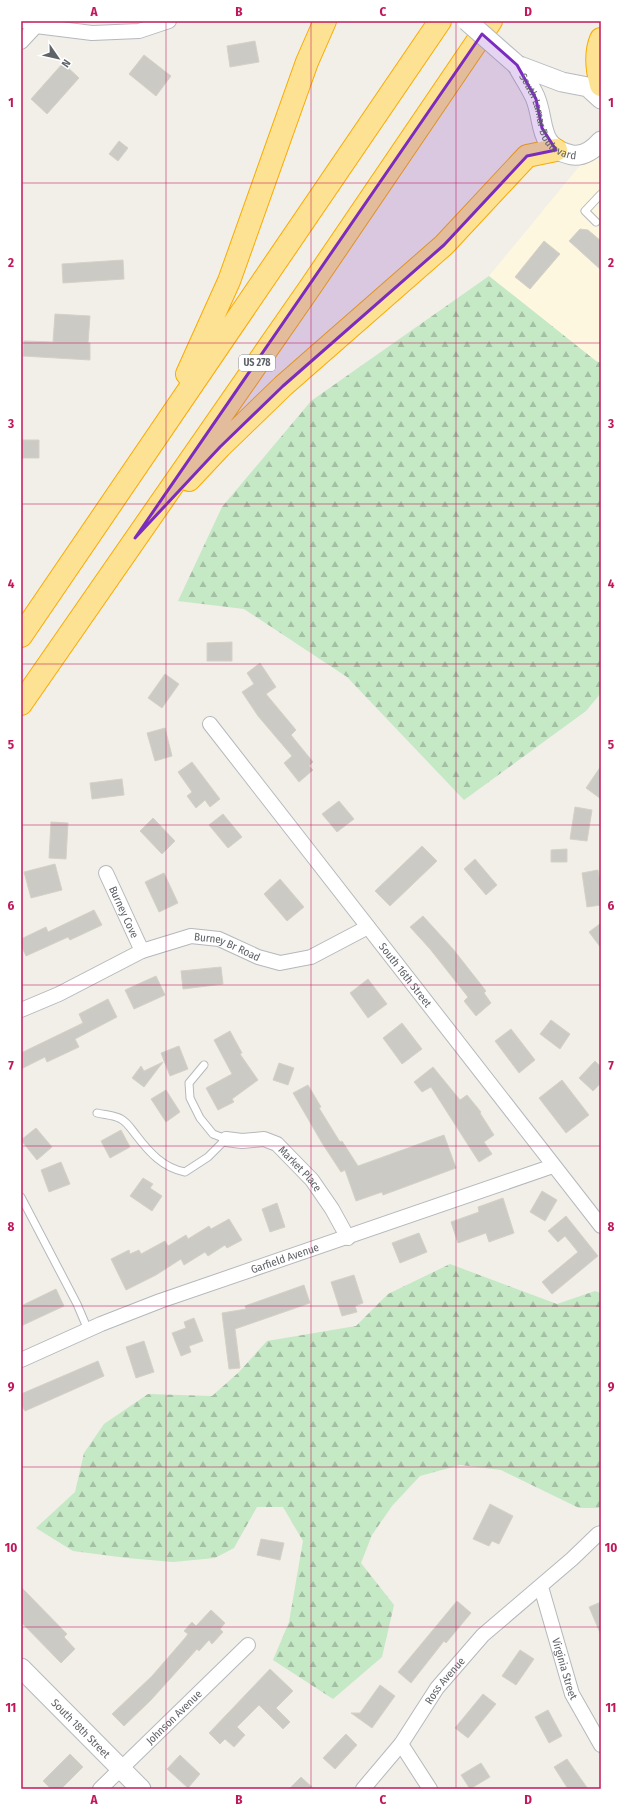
<svg xmlns="http://www.w3.org/2000/svg" width="622" height="1810" font-family="'Fira Sans Condensed',sans-serif">
<style>
.commercial{fill:#fef7e0}
.forest{fill:url(#forest-firs)}
.building{fill:#cccac5;stroke:#d6d1c6}
.lines{fill:none;stroke-linecap:round;stroke-linejoin:round}
.lane-casing{stroke:#b5b8bc;stroke-width:9}
.street-casing{stroke:#b5b8bc;stroke-width:16}
.secondary-casing{stroke:#b6babf;stroke-width:21}
.highway-casing{stroke:#f9ab00;stroke-width:24}
.lane{stroke:#fff;stroke-width:7}
.street{stroke:#fff;stroke-width:14}
.secondary{stroke:#fff;stroke-width:19}
.highway{stroke:#fde293;stroke-width:22}
.secondary-bridge-casing{stroke:#b6babf;stroke-width:21;stroke-linecap:butt}
.secondary-bridge{stroke:#fff;stroke-width:19}
.marked{fill:#7b2cbf;fill-opacity:0.2;stroke:#7b2cbf;stroke-width:3;stroke-linejoin:round}
.grid{fill:none;stroke:#c2185b;stroke-width:1;stroke-opacity:0.55}
.labels{text-anchor:middle;dominant-baseline:central;stroke-width:3;stroke-linejoin:round;paint-order:stroke}
.shield{fill:#fff;stroke:#8f9295;stroke-width:1}
.shield-label{font-size:10px;font-weight:bold;fill:#5f6368}
.street-label{font-size:11px;fill:#5f6368;stroke:#fff}
.neatline{fill:none;stroke:#c2185b;stroke-width:1.5}
.grid-label{font-size:13px;text-anchor:middle;font-weight:bold;fill:#c2185b}
</style>
<defs>
<pattern id="forest-firs" width="22" height="20" patternUnits="userSpaceOnUse"><rect width="22" height="20" fill="#c5e8c5"/><path d="M5 1l3.5 6h-7zM16 11l3.5 6h-7z" fill="#a3c0a4"/></pattern>
</defs>
<rect width="100%" height="100%" fill="#f1efe8"/>
<path class="commercial" d="M601,140V363L596,361L489,276Z"/>
<path class="forest" d="M489,276L596,361L601,363V693L586,711L464,800L347,677L244,609L178,601L222,507L311,401Z
M450,1264L557,1304L595,1291L601,1293V1508H579L501,1470L460,1465L420,1476L392,1506L372,1535L361,1563L394,1605L382,1657L333,1699L273,1660L289,1622L303,1541L283,1507H257L234,1548L215,1558L173,1562L127,1558L73,1551L36,1528L75,1492L84,1453L104,1424L148,1394L212,1396L238,1373L267,1341L356,1326L388,1294Z"/>
<path class="building" d="M255,41L259,62L230,67L227,46Z
M144,55L171,76L156,96L129,74Z
M63,63L79,78L47,114L31,99Z
M119,141L128,148L118,161L109,154Z
M580,229L588,230L601,241V270L569,241Z
M544,241L560,254L530,289L515,277Z
M123,260L124,279L63,283L62,264Z
M55,314L90,316L88,343H90V360L23,356L24,341L53,342Z
M21,440H39V458H21Z
M232,642V661H207V643Z
M260,663L276,687L266,694L296,730L291,735L313,762L309,766L313,770L299,782L284,763L292,756L258,716L242,692L254,684L247,673Z
M165,674L179,684L162,708L148,698Z
M165,728L172,756L155,761L147,733Z
M192,762L220,799L210,807L205,800L196,808L187,796L192,792L178,772Z
M601,766V799L586,788Z
M122,779L124,795L92,799L90,783Z
M339,801L354,819L337,832L322,814Z
M575,807L592,810L587,841L570,839Z
M223,814L242,837L228,848L209,825Z
M153,818L175,841L162,854L140,831Z
M51,822L68,823L66,859L49,858Z
M422,846L437,861L390,906L375,891Z
M567,849V862H551V850Z
M475,859L497,885L486,895L464,869Z
M55,864L62,890L31,898L24,872Z
M598,870L601,888V905L587,907L582,873Z
M164,873L178,903L159,912L145,882Z
M280,879L304,907L287,921L264,894Z
M94,910L102,925L70,940L68,937L26,956L21,945V939L46,927L48,932Z
M423,916L453,949L486,991L484,993L491,1003L476,1016L464,1001L468,997L430,949L410,927Z
M601,923V948L589,932Z
M221,967L223,984L183,989L181,971Z
M156,976L165,995L134,1009L125,990Z
M368,979L387,1004L368,1018L350,993Z
M108,999L117,1017L75,1039L79,1047L47,1062L45,1057L21,1069V1053L83,1023L79,1014Z
M551,1020L570,1034L560,1049L540,1034Z
M402,1023L422,1049L402,1064L383,1038Z
M511,1029L535,1060L519,1073L495,1041Z
M230,1031L242,1053L240,1054L258,1080L232,1099L234,1102L218,1110L206,1088L232,1074L214,1040Z
M179,1046L188,1069L170,1076L161,1053Z
M595,1061L601,1067V1083L593,1091L579,1078Z
M163,1062L144,1087L132,1078L141,1066L144,1071Z
M279,1063L294,1068L288,1085L273,1080Z
M433,1067L460,1100L467,1095L481,1112L480,1113L494,1135L484,1142L492,1154L479,1162L431,1087L422,1092L414,1082Z
M562,1080L589,1115L566,1133L539,1098Z
M308,1085L321,1107L319,1108L340,1142L342,1141L358,1166L444,1135L456,1168L383,1195L382,1192L356,1201L345,1170L341,1172L322,1143L293,1093Z
M166,1090L180,1112L166,1122L151,1099Z
M36,1128L52,1147L37,1160L21,1140Z
M121,1130L130,1147L110,1158L101,1141Z
M61,1162L70,1184L49,1192L41,1170Z
M143,1178L153,1184L150,1188L162,1196L152,1211L130,1196Z
M542,1191L557,1200L545,1221L530,1212Z
M503,1198L514,1233L489,1242L486,1233L458,1243L451,1222L479,1212L478,1207Z
M277,1203L285,1227L270,1232L262,1209Z
M566,1216L598,1256L552,1294L542,1282L578,1252L565,1236L558,1242L548,1231Z
M229,1219L242,1240L227,1248L225,1245L208,1256L205,1252L184,1265L181,1259L156,1275L126,1290L111,1259L129,1250L130,1254L139,1250L141,1254L165,1241L168,1246L186,1235L188,1239L209,1226L211,1229Z
M419,1233L427,1252L400,1263L392,1243Z
M354,1275L363,1303L355,1306L357,1312L342,1316L331,1282Z
M304,1285L310,1303L235,1329L240,1368L229,1369L222,1313L246,1309L245,1306Z
M56,1289L64,1306L21,1326V1306Z
M194,1318L203,1341L189,1346L191,1352L181,1356L172,1333L186,1328L184,1322Z
M144,1341L154,1372L136,1378L126,1347Z
M98,1361L104,1376L25,1411L21,1404V1394Z
M490,1504L513,1516L499,1544L492,1541L489,1546L473,1539Z
M261,1539L284,1543L280,1560L257,1555Z
M21,1587L67,1634L64,1637L75,1649L61,1663L21,1622Z
M457,1601L471,1613L446,1643L444,1641L411,1683L398,1672Z
M601,1602V1635L589,1607Z
M211,1610L225,1623L220,1629L223,1632L212,1644L209,1640L199,1651L197,1649L151,1700L124,1726L112,1714L152,1676L185,1638L188,1634L184,1631L192,1622L196,1626Z
M520,1650L534,1659L516,1685L502,1676Z
M270,1669L293,1691L276,1708L290,1722L283,1729L259,1705L237,1727L245,1735L234,1747L225,1739L220,1744L209,1733Z
M380,1685L395,1696L372,1728L351,1713H360Z
M483,1694L496,1704L468,1738L455,1728Z
M548,1710L562,1736L549,1743L535,1717Z
M346,1734L357,1745L335,1769L323,1758Z
M70,1754L83,1767L61,1789H51L43,1781Z
M180,1755L200,1774L188,1788L167,1769Z
M567,1759L588,1789H568L554,1767Z
M481,1763L490,1777L470,1789L461,1775Z
M301,1777L314,1789H289Z"/>
<g class="lines">
<g class="lane-casing">
<path id="lane" d="M596,222L585,211L601,194
M97,1113C105,1115 114,1115 121,1119C127,1122 132,1130 136,1135C149,1152 163,1168 185,1172L208,1157L226,1139L213,1134L200,1118L190,1098L189,1083L204,1065
M21,1197L77,1304L88,1330"/>
</g>
<g class="street-casing">
<g id="street">
<path d="M24,21L36,26L92,33L139,31L169,21"/>
<path d="M21,42L36,26"/>
<path id="s1" d="M210,724L601,1226"/>
<path id="s2" d="M106,873L142,951"/>
<path id="s3" d="M21,1010L59,994L142,951L191,936L219,939L258,957L280,963L311,957L368,927"/>
<path id="s4" d="M226,1139L242,1141L264,1139L277,1144L312,1180L332,1209L348,1238"/>
<path id="s5" d="M21,1360L101,1324L160,1301L553,1166"/>
<path id="s6" d="M541,1587L572,1694L601,1745"/>
<path d="M401,1744L430,1789"/>
<path id="s7" d="M100,1789L248,1645"/>
<path id="s8" d="M363,1789L401,1744L437,1688L483,1635L572,1559L598,1534L601,1533"/>
</g>
</g>
<g class="secondary-casing">
<g id="secondary">
<path id="s9" d="M517,65C523,76 530,86 535,97C546,123 536,147 572,155C583,157 594,149 601,141"/>
<path d="M517,65L562,82L588,87L601,99"/>
<path id="s10" d="M21,1668L141,1789"/>
</g>
</g>
<g class="highway-casing">
<path id="highway" d="M601,39C595,53 597,70 601,85
M187,374L229,281L307,62L325,21
M189,480L220,447L283,386L444,245L527,156L556,150
M21,636L440,21
M21,704L311,286L491,21"/>
</g>
<use href="#lane" class="lane"/>
<use href="#street" class="street"/>
<use href="#secondary" class="secondary"/>
<use href="#highway" class="highway"/>
<g class="secondary-bridge-casing">
<path id="secondary-bridge" d="M467,21L517,65"/>
</g>
<use href="#secondary-bridge" class="secondary-bridge"/>
</g>
<path class="marked" d="M482,34L517,65L536,99L542,128L556,150L527,156L444,245L283,386L220,447L135,538Z"/>
<path class="grid" d="M166,21V1789M311,21V1789M456,21V1789M21,183H601M21,343H601M21,504H601M21,664H601M21,825H601M21,985H601M21,1146H601M21,1306H601M21,1467H601M21,1627H601"/>
<g class="labels">
<rect class="shield" x="239" y="355" width="36" height="16" rx="3"/>
<g class="shield-label">
<text x="257" y="363">US 278</text>
</g>
<g class="street-label">
<text stroke="none"><textPath href="#s9" startOffset="63">South Lamar Boulevard</textPath></text>
<text stroke="none"><textPath href="#s2" startOffset="43">Burney Cove</textPath></text>
<text stroke="none"><textPath href="#s3" startOffset="224">Burney Br Road</textPath></text>
<text stroke="none"><textPath href="#s1" startOffset="318">South 16th Street</textPath></text>
<text stroke="none"><textPath href="#s4" startOffset="86">Market Place</textPath></text>
<text stroke="none"><textPath href="#s5" startOffset="283">Garfield Avenue</textPath></text>
<text stroke="none"><textPath href="#s6" startOffset="85">Virginia Street</textPath></text>
<text stroke="none"><textPath href="#s8" startOffset="136">Ross Avenue</textPath></text>
<text stroke="none"><textPath href="#s7" startOffset="103">Johnson Avenue</textPath></text>
<text stroke="none"><textPath href="#s10" startOffset="85">South 18th Street</textPath></text>
</g>
</g>
<rect width="622" height="1810" fill="none" stroke="#ffffff" stroke-width="44"/>
<g transform="translate(58 58) rotate(124)" stroke="#ffffff" stroke-width="3" paint-order="stroke">
<path d="M0-3L7 15L0 10L-7 15Z" fill="#5f6368"/>
<text y="-6" font-size="11" font-weight="bold" text-anchor="middle" fill="#5f6368">N</text>
</g>
<rect x="22" y="22" width="578" height="1766" class="neatline"/>
<g class="grid-label">
<text x="94" y="16">A</text>
<text x="239" y="16">B</text>
<text x="383" y="16">C</text>
<text x="528" y="16">D</text>
<text x="11" y="107">1</text>
<text x="611" y="107">1</text>
<text x="11" y="267">2</text>
<text x="611" y="267">2</text>
<text x="11" y="428">3</text>
<text x="611" y="428">3</text>
<text x="11" y="588">4</text>
<text x="611" y="588">4</text>
<text x="11" y="749">5</text>
<text x="611" y="749">5</text>
<text x="11" y="910">6</text>
<text x="611" y="910">6</text>
<text x="11" y="1070">7</text>
<text x="611" y="1070">7</text>
<text x="11" y="1231">8</text>
<text x="611" y="1231">8</text>
<text x="11" y="1391">9</text>
<text x="611" y="1391">9</text>
<text x="11" y="1552">10</text>
<text x="611" y="1552">10</text>
<text x="11" y="1712">11</text>
<text x="611" y="1712">11</text>
<text x="94" y="1804">A</text>
<text x="239" y="1804">B</text>
<text x="383" y="1804">C</text>
<text x="528" y="1804">D</text>
</g>
</svg>
